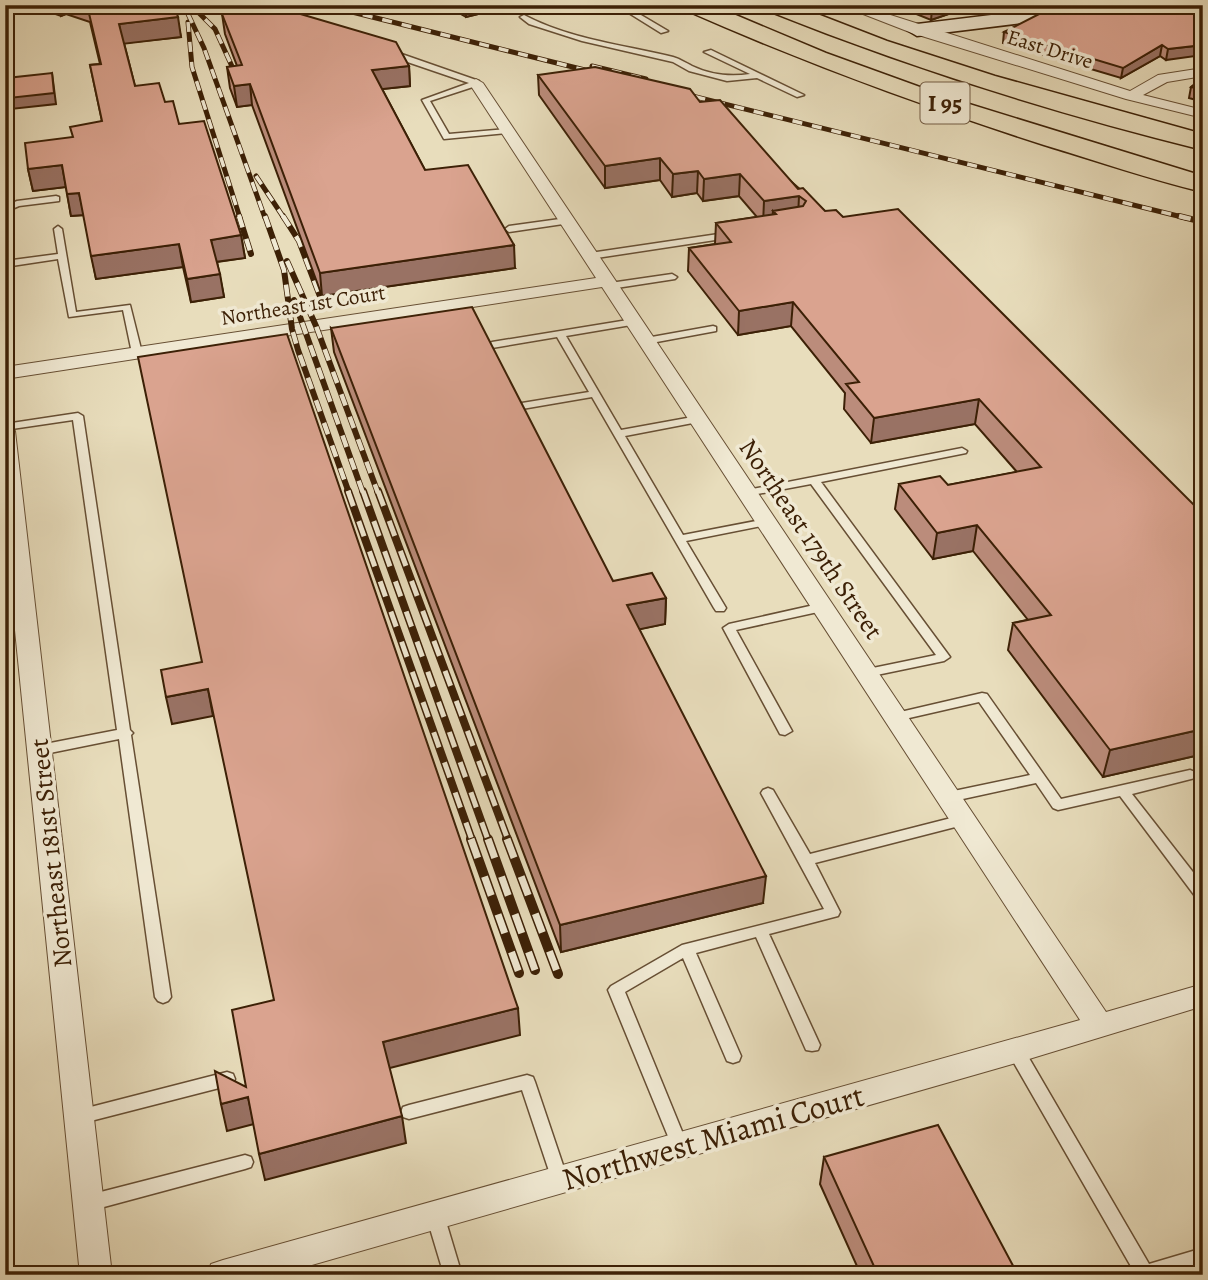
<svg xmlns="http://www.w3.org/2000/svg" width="1208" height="1280" font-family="Alegreya,serif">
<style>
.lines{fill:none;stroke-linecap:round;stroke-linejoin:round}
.lane-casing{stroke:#674f34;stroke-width:3}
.street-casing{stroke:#674f34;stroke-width:2}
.secondary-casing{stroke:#3c2006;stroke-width:3}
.highway-casing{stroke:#3c2006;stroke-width:3}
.lane{fill:#f0e9d3;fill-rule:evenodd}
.street{fill:#f0e9d3;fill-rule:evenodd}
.secondary{fill:#f0e9d3;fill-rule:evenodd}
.highway{fill:#e8ddbc;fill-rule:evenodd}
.rail-far3-casing{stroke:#3c2006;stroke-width:5}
.rail-far2-casing{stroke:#3c2006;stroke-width:6}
.rail-far1-casing{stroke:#3c2006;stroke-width:8}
.rail-casing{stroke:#3c2006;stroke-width:10}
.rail-far3{stroke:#f0e9d3;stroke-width:3.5;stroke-dasharray:10;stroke-linecap:butt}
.rail-far2{stroke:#f0e9d3;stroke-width:4.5;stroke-dasharray:12;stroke-linecap:butt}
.rail-far1{stroke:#f0e9d3;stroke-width:5;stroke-dasharray:16;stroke-linecap:butt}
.rail{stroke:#f0e9d3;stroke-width:7;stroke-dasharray:20;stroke-linecap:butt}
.wall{fill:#bb8c7b;stroke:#3c2006;stroke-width:2}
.shaded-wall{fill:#997264;stroke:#3c2006;stroke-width:2}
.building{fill:#daa38f;stroke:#3c2006;stroke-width:2}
.labels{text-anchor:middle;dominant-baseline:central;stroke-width:7;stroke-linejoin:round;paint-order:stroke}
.far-street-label{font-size:21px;fill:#3c2006;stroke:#f0e9d3}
.shield{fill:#f0e9d3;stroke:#725c44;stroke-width:2}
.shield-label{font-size:24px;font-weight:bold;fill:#3c2006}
.street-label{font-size:26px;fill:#3c2006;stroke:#f0e9d3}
.near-street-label{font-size:32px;fill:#3c2006;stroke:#f0e9d3}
</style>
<rect width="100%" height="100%" fill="#e8ddbc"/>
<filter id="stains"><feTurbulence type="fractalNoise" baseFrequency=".00286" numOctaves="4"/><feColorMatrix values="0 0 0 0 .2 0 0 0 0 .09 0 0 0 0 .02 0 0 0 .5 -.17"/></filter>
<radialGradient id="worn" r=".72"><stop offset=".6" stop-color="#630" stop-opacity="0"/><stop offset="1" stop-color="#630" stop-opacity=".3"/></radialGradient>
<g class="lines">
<g class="lane-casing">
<path id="lane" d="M233,5L267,15L268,16L265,18L232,8Z
M616,5H624L668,31L661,33Z
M524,15C569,39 624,45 673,57C680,59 686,63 692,66C711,75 730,77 750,74L704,52L711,50L804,95L797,97L757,78L727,81L689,71L673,62L582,41L529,24L520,17Z
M387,51H393L479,81V85L430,101L449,134L507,129L511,131L507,133L444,139L422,100L469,83L387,55Z
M56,196L59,197V201L19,206L5,212V206L17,201Z
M567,218L571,221L570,223L509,232L505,229L509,226Z
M58,226L62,229L76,312L130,305L142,353L140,355L137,356L132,353L123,310L69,317L58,259L5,267V261L58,254L54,229Z
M732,232L735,233V237L590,259L585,256L590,253Z
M672,274L677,277L675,279L610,289L605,286L610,283Z
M634,319L639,322L637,324L566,336L621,430L698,416L703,419L698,422L625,436L683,535L766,519L772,522L766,525L686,541L726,608L724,611H716L714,608L592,397L522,409L517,406L522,403L589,392L557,337L492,348L487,345L492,342Z
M713,326L716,327V331L646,344L641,341L646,338Z
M78,413L83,416L130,730L133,733L131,735L171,997L168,1001L163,1003L158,1001L155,997L119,739L40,755L35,753L33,750L35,747L40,745L117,730L73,420L5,430V424Z
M962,448L967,451L966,453L821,482L950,657L944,661L867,677L863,676L861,673L863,670L936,655L811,484L747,496L741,493L747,490Z
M823,603L829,607L827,610L736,630L792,731L785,735L780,734L723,628L729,624Z
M982,693L987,694L1061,799L1190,770L1195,772L1197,775L1195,778L1132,794L1203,885V901L1198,900L1120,796L1058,810L1053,808L1036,783L949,802L944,800L942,797L944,794L949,792L1030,775L979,702L896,721L890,717L896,713Z
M768,788L773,790L810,854L963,815L968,816L970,820L968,824L963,825L815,863L840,912L838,916L769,934L820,1045L818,1050L812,1051L806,1050L756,937L696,953L741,1056L739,1061L733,1063L727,1061L683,958L625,992L688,1146L686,1151L680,1153L674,1151L672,1146L608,990L611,986L682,945L824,909L761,793L763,790Z
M1016,1045L1022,1046L1149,1264L1203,1248V1264L1167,1275H1136L1010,1056L1008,1051L1010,1046Z
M227,1072L233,1074L235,1079L233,1084L227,1086L79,1124L73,1122L71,1117L73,1112L79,1110Z
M527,1075L533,1077L535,1082L568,1180L566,1185L560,1187L554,1185L552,1180L522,1090L409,1119L403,1117L401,1112L403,1107L409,1105Z
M245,1155L251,1157L253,1162L251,1167L245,1169L89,1211L83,1208L81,1203L83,1198L89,1195Z
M435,1207L441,1210L444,1215L462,1275H444L426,1215L429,1210Z"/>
</g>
<g class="street-casing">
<path id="street" d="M840,5H859L1130,91L1158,75L1203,68V76L1167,82L1143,95L1203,110V118L1126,99L912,33Z
M476,79L483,83L1106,1012L1203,984V1006L1016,1063L277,1275H207L211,1264L223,1260L1080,1020L602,287L5,379V367L596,278L469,83Z
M5,425L15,431L112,1275H80L5,531Z"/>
</g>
<g class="secondary-casing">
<path id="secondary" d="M1073,5H1130L1121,11L917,36L907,30L917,24Z"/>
</g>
<g class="highway-casing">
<path id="highway" d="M682,5H712L826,53L953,99L1203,176V192C1149,179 1097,161 1044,145C922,106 803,62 685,10Z
M763,5H794L887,41L995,76L1203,134V150C1054,113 908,67 766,10Z"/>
</g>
<use href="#lane" class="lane"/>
<use href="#street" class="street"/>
<use href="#secondary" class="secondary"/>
<use href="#highway" class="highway"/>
<g class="rail-far3-casing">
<path id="rail-far3" d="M191,5L215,29L240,84
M324,5L601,74
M188,14L204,48L265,218
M188,22L192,67L240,218
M592,66L646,79
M676,92L1186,218
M256,176L284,218"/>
</g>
<g class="rail-far2-casing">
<path id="rail-far2" d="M239,216L251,254
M265,216L284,270L292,329L298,350L349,493
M283,216L299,241L324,307
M1179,216L1203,222
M287,261L316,326L378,493
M294,300L363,493"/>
</g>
<g class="rail-far1-casing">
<path id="rail-far1" d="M348,491L472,840
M363,491L488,840
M378,491L508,840"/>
</g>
<g class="rail-casing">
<path id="rail" d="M471,839L519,973
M488,839L535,970
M507,839L558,974"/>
</g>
<use href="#rail-far3" class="rail-far3"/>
<use href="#rail-far2" class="rail-far2"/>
<use href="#rail-far1" class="rail-far1"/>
<use href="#rail" class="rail"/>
</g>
<path class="wall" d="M30,5H174L181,37L124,43L135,86L165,102L179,124L241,235L245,258L217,262L224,297L191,302L183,267L96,279L84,215L71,216L66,187L33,191L28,169L73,137L102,121L90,65L100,64L90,22L66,14L61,16Z
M445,5H515L466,17Z
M894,5H987L966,8L931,20Z
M1203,5L1166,60L1160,56L1121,78L1003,43L1004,32Z
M222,14L409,66L410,86L382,89L425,170L515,268L322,296L252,105L237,107L230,88L227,67L237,66L225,34Z
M538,75L700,102L825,211L843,217L1203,514V766L1195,756L1103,777L1008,650L1013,623L1028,620L973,551L933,559L895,509L899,484L948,485L1017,472L975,424L871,443L844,409L845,393L791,326L738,335L688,271L689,248L715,244L716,223L757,217L739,196L703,201L697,193L672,197L660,180L605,188L539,95Z
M1203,78V102L1189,98L1191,87Z
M331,328L613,581L666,598L665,624L639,629L763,903L561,952L334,352Z
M824,1157L1018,1275H861L820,1184Z"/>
<path class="shaded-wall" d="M59,5H64L66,14L61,16Z
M465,5H515L466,17Z
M945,5H987L966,8L931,20L932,10Z
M178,17L181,37L122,44L119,24Z
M1162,45L1160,56L1121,78L1123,68Z
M1203,45V55L1166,60L1168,49Z
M409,66L410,86L374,90L372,70Z
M52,73L56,104L11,109L9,98Z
M250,84L252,105L237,107L234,86Z
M660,158V180L605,188V166Z
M62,165L66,187L33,191L28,169Z
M698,171L697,193L672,197L673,174Z
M740,174L739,196L703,201L704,179Z
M79,193L84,215L71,216L67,194Z
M799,196L798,218L776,214L773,211L772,222L763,224L764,201Z
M241,235L245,258L215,262L211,240Z
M179,244L183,267L96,279L91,256Z
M514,245L515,268L322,296L320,273Z
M220,274L224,297L191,302L187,279Z
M793,302L791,326L738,335L739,311Z
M979,399L975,424L871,443L874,418Z
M977,525L973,551L933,559L937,533Z
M666,598L665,624L627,632V605Z
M208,689L213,716L172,724L166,697Z
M1203,729L1195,756L1103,777L1110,750Z
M766,876L763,903L561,952L560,925Z
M518,1008L520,1035L386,1069L383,1042Z
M248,1097L254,1124L227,1131L221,1104Z
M402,1116L406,1143L265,1180L259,1154Z"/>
<path class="building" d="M87,5H174L178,17L119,24L135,86L159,83L165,102L173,101L179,124L204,121L241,235L211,240L220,274L187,279L179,244L91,256L79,193L67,194L62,165L28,169L25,143L73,137L70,127L102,121L90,65L101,64Z
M921,5H945L932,10Z
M1109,5H1203V45L1168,49L1162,45L1123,68L1004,32L1041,13Z
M280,8L396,42L409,66L372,70L425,170L468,165L514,245L320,273L250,84L234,86L227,67L242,65L222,14Z
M595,67L690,89L700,102L720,100L798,189L803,188L825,211L836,210L843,217L898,209L1203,514V729L1110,750L1013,623L1051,615L977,525L937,533L899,484L940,476L948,485L1041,467L979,399L874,418L846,384L859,382L793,302L739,311L689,248L731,242L716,223L776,214L773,211L803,206L806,201L799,196L764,201L740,174L704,179L698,171L673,174L660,158L605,166L538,75Z
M52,73L54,93L9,98L7,78Z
M1203,78V90L1191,87Z
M472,307L613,581L652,573L666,598L627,605L766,876L560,925L331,328Z
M287,334L518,1008L383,1042L402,1116L259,1154L248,1097L221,1104L215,1071L246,1087L232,1010L274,1000L208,689L166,697L161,670L202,662L138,357Z
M938,1125L1018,1275H878L824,1157Z"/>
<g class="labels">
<g class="far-street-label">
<text transform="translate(1050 49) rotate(17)">East Drive</text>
<text transform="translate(303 305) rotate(-9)">Northeast 1st Court</text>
</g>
<rect class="shield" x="920.5" y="82.5" width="49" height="41" rx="5"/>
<g class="shield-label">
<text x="945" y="103">I 95</text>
</g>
<g class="street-label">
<text transform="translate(811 539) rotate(56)">Northeast 179th Street</text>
<text transform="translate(51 853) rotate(-96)">Northeast 181st Street</text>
</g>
<g class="near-street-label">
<text transform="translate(713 1137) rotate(-16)">Northwest Miami Court</text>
</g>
</g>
<rect width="1208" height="1280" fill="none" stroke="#e8ddbc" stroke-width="28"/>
<rect x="7" y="7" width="1194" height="1266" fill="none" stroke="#3c2006" stroke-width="3.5"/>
<rect x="14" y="14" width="1180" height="1252" fill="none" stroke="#3c2006" stroke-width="2"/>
<rect width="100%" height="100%" filter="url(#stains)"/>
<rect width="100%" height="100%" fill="url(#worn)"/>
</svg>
